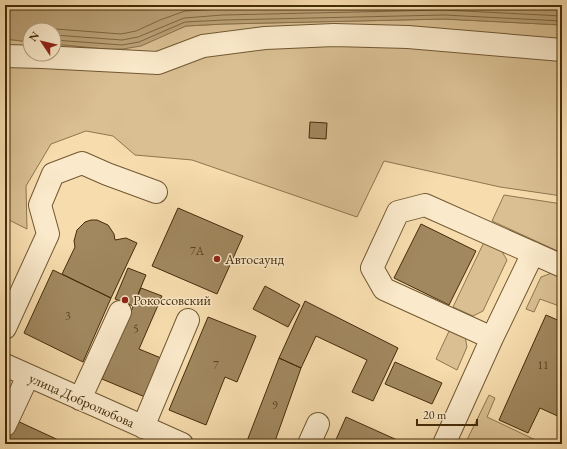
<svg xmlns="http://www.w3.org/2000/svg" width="567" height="449" font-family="'EB Garamond',serif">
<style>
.green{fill:#d9bf92;stroke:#8e764e}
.water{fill:#baa176;stroke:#8b724a}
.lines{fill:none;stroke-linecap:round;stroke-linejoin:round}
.shore{stroke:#7f6640;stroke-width:1}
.building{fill:#a1885f;stroke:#442c09}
.minor-casing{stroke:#715832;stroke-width:24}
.minor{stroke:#fae9ca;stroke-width:22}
.poi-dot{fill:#8f2418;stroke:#fae9ca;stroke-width:1.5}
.labels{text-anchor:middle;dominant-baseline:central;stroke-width:3;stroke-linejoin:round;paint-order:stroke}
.number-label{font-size:12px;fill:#5b431e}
.poi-label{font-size:14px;fill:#442c09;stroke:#fae9ca;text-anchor:start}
.street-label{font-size:14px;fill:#442c09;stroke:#fae9ca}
</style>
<rect width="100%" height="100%" fill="#f7ddae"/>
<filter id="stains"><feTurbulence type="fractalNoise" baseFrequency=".005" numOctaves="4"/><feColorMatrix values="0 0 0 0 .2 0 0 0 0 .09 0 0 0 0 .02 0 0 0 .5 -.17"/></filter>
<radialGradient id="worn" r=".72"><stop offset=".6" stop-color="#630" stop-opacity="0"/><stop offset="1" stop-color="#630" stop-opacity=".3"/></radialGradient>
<path class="green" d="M444,19L562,25V196L500,187L384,161L357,217L192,160L135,155L113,136L86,131L51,144L26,186L27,229L5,218V39L30,42V54H54V44L105,49H123L186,26L224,24Z
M504,195L562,204V253L492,221Z
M484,242L501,250L507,260L483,311L473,316L453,307Z
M552,273L562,277V307L540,299L534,312L526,309L541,277Z
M450,329L465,336L467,347L457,370L436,359Z
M489,395L495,398L487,417L544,444H465Z"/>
<path class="water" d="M5,5H562V25L444,19L224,24L186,26L141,46L123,49H105L54,44V30H30V42L5,39Z"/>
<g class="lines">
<path class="shore" d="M462,5L562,10
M50,30L56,29L121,34L136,31L160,20L185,11L223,9L415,5
M54,35L122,40L138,37L184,18L223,15L444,10L562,16
M54,40L122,45L139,42L185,22L224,20L444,15L562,21"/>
</g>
<path class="building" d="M310,122L327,123L326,139L309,138Z
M178,208L243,236L217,294L152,266Z
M91,220H97L108,225L114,234L115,240L126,238L137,243L111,298L62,274L75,247L74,241L77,230L85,222Z
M421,224L476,251L449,305L394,278Z
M128,268L146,275L133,306L115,299Z
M53,270L111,298L83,362L24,333Z
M265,286L300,305L288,327L253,309Z
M141,288L162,296L139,349L161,358L145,397L102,379Z
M305,301L398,348L373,401L352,392L367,360L316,336L301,368L279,358Z
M546,315L562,322V418L540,408L528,433L499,420Z
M208,317L256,336L237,382L225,377L206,425L169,410Z
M279,358L301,368L274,444H256L247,441Z
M395,362L442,383L432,404L385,384Z
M346,417L406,444H334Z
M13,419L67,444H5V436Z"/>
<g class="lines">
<g class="minor-casing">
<path id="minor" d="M5,56L42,57L158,63L203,46L265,38L334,35L408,37L562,50
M5,328L48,234L40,205L53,174L82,163L107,174L156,192
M492,338L384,289L372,268L398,212L425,205L562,266
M5,365L182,444
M80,399L120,312
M5,425L28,376
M143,427L188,320
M309,444L318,424
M444,444L492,338L533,253"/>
</g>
<use href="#minor" class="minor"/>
</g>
<g class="poi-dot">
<circle cx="217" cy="259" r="4"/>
<circle cx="125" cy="300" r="4"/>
</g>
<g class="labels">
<g class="number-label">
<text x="197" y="251">7А</text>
<text x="68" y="316">3</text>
<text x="136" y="328">5</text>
<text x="216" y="365">7</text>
<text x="543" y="365">11</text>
<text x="275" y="405">9</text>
</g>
<g class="poi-label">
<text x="225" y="259">Автосаунд</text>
<text x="133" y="300">Рокоссовский</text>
</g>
<g class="street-label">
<text transform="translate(82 400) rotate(24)">улица Добролюбова</text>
</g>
</g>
<rect width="567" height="449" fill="none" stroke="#f7ddae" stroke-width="20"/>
<rect x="6" y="6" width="555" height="437" fill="none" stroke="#442c09" stroke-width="2"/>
<rect x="10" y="10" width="547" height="429" fill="none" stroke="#442c09"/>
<g transform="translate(42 42) rotate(305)"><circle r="19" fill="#fae9ca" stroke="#b19d7d"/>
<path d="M0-3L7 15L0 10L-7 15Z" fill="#8f2418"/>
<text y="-6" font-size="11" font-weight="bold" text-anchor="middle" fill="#442c09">N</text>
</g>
<path d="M417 419v6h60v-6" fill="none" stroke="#442c09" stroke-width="2"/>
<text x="423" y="419" font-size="12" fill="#442c09" stroke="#fae9ca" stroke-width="3" paint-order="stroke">20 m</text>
<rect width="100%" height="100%" filter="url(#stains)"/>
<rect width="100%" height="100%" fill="url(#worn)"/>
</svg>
